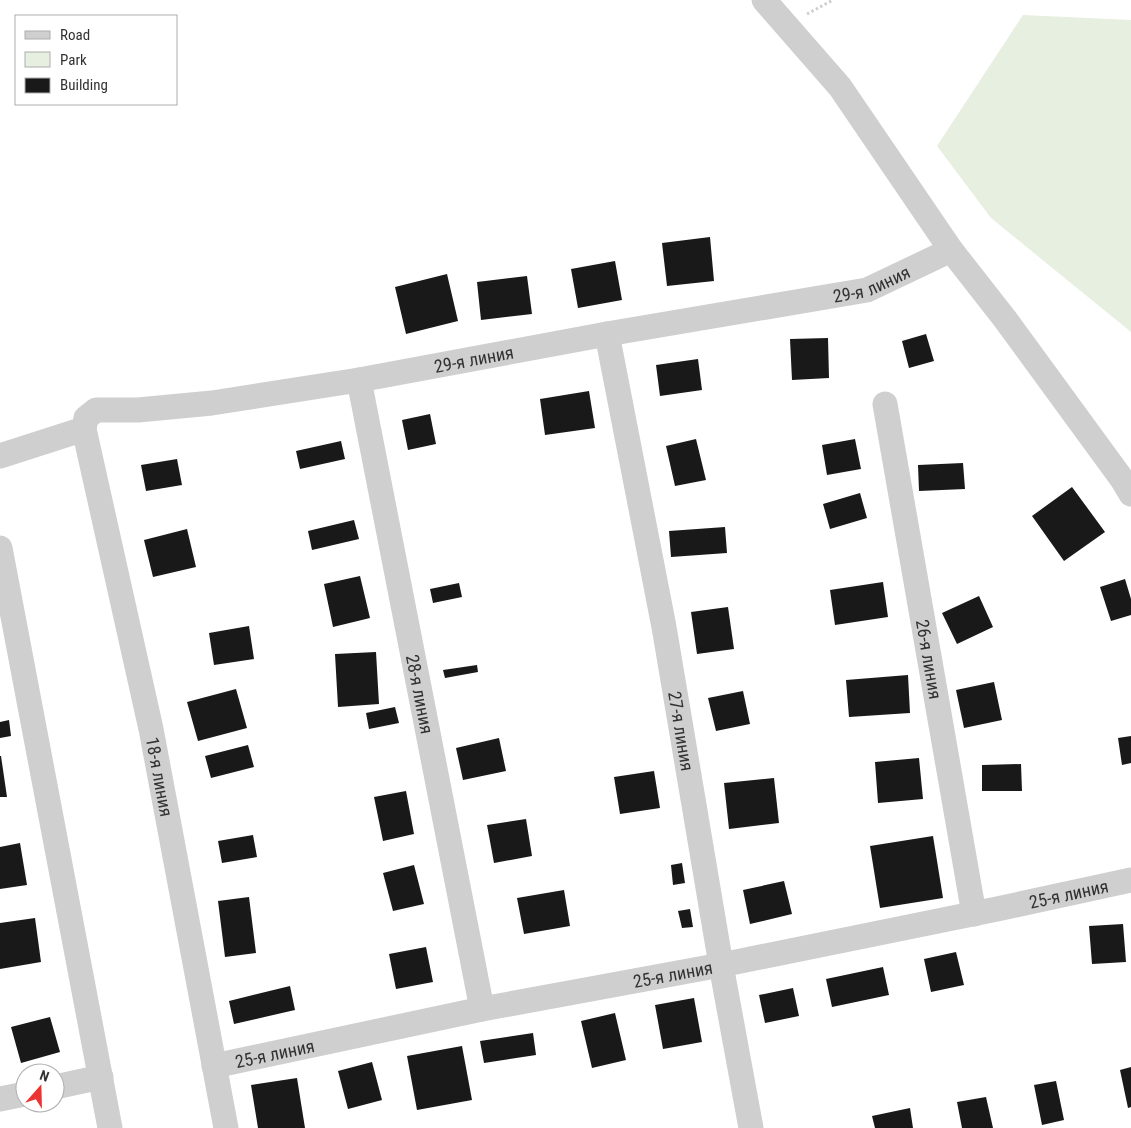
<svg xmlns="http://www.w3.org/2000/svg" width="1131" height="1128" font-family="'Roboto Condensed',sans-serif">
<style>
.green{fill:#e7efe0}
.building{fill:#191919}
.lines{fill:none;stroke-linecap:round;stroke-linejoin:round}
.path{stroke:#cfcfcf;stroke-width:3;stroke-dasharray:2.5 2.5;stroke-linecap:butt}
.minor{stroke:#cfcfcf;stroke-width:25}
.labels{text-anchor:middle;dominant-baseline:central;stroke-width:5;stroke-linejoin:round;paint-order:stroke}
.street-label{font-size:18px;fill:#323232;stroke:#fff}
</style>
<rect width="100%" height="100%" fill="#fff"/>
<path class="green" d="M1023,15L1131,20V332L991,218L937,146Z"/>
<path class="building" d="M710,237L714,281L667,286L662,243Z
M615,261L622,300L578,308L571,269Z
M447,274L458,321L406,334L395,287Z
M527,276L532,314L481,320L477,282Z
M926,334L934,361L909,368L902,341Z
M828,338L829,378L792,380L790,339Z
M698,359L702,390L660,396L656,365Z
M589,391L595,428L545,435L540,399Z
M430,414L436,444L408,450L402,420Z
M696,439L706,480L675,486L666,446Z
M855,439L861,469L827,475L822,445Z
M341,441L345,459L300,469L296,451Z
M177,459L182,485L146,491L141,465Z
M963,463L965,489L919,491L918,465Z
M1072,487L1105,532L1064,561L1032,516Z
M860,493L867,518L830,529L823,504Z
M354,520L359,539L312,550L308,531Z
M725,527L727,553L671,557L669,531Z
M187,529L196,567L153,577L144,540Z
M360,576L370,618L333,627L324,584Z
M1125,579L1131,599V615L1111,621L1100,587Z
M883,582L888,617L835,625L830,590Z
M459,583L462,597L433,603L430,589Z
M979,596L993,627L957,644L942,613Z
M728,607L734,649L697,654L691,612Z
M249,626L254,659L214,665L209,633Z
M376,652L379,704L338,707L335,654Z
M477,665L478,672L445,678L443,670Z
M908,675L910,713L849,717L846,680Z
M994,682L1002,720L964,728L956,690Z
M236,689L247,728L198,741L187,702Z
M743,691L750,724L716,731L708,698Z
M395,707L399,723L369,729L366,713Z
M9,720L11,736L0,738V722Z
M1131,736V763L1122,765L1118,738Z
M499,738L506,771L463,780L456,748Z
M248,745L254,767L211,778L205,756Z
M0,756H1L7,797H0Z
M919,758L923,799L878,803L875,762Z
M1021,764L1022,791H982V765Z
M654,771L660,808L620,814L614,777Z
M774,778L779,823L729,829L724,783Z
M406,791L414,834L383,841L374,797Z
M526,819L532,856L494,863L487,825Z
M253,835L257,857L222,863L218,841Z
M933,836L943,898L880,908L870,846Z
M20,843L27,885L0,889V847Z
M682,863L685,883L673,885L671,865Z
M414,865L424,904L393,911L383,873Z
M784,881L792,914L750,924L743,890Z
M564,890L570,926L524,934L517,898Z
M249,897L256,953L225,957L218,901Z
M690,909L693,927L682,928L678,911Z
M35,918L41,962L0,969V923Z
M1123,924L1126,962L1092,964L1089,926Z
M426,947L433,982L396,989L389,954Z
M956,952L964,985L931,992L924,959Z
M883,967L889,995L832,1007L826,979Z
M290,986L295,1010L234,1024L229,1001Z
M793,988L799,1016L765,1023L759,995Z
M694,998L702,1042L663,1049L655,1005Z
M615,1013L626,1060L592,1068L581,1021Z
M50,1017L60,1052L21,1063L11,1027Z
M533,1033L536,1055L484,1063L480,1041Z
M462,1046L472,1100L417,1110L407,1056Z
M372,1062L382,1100L348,1109L338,1071Z
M1131,1067V1107L1128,1108L1120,1070Z
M297,1078L305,1128H258L251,1085Z
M1056,1081L1064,1120L1042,1125L1034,1085Z
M986,1097L993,1128H962L957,1102Z
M910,1108L913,1128H875L872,1116Z"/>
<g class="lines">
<path class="path" d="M807,14L833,0"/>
<g class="minor">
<path d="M764,0L840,87L951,250L1005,319L1122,479L1131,494"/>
<path id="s1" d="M607,334L664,627L721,965L751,1128"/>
<path id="s2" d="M359,380L482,1009"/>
<path id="s3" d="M885,404L974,914"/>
<path id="s4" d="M84,429L151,729L226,1128"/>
<path id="s5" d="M0,456L84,429L86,418L96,410H138L212,403L359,380L607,334L867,290L951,250"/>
<path d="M0,548L110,1128"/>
<path id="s6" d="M214,1066L482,1009L721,965L997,909L1131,880"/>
<path d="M55,1087L101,1077"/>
<path d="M0,1099L25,1094"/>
</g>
</g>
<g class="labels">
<g class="street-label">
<text stroke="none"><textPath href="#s5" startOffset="899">29-я линия</textPath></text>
<text stroke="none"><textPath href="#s5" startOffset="494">29-я линия</textPath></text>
<text stroke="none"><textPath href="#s3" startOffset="259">26-я линия</textPath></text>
<text stroke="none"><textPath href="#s2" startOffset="320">28-я линия</textPath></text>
<text stroke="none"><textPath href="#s1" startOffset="404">27-я линия</textPath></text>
<text stroke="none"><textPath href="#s4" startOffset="356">18-я линия</textPath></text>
<text stroke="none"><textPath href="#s6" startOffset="872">25-я линия</textPath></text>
<text stroke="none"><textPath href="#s6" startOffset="468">25-я линия</textPath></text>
<text stroke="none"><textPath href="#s6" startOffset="62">25-я линия</textPath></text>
</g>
</g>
<rect x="15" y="15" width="162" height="90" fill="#ffffff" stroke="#adadad"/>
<rect x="25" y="31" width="25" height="8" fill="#cfcfcf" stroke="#adadad"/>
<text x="60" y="40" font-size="15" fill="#323232">Road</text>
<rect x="25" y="52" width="25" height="15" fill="#e7efe0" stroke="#adadad"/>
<text x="60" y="65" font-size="15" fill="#323232">Park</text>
<rect x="25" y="78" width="25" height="15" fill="#191919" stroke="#adadad"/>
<text x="60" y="90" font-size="15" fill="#323232">Building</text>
<g transform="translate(40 1088) rotate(20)"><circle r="24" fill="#ffffff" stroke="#adadad"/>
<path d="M0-4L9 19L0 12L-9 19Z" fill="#ec3332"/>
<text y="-8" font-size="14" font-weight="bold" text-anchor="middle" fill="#323232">N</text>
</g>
</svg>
